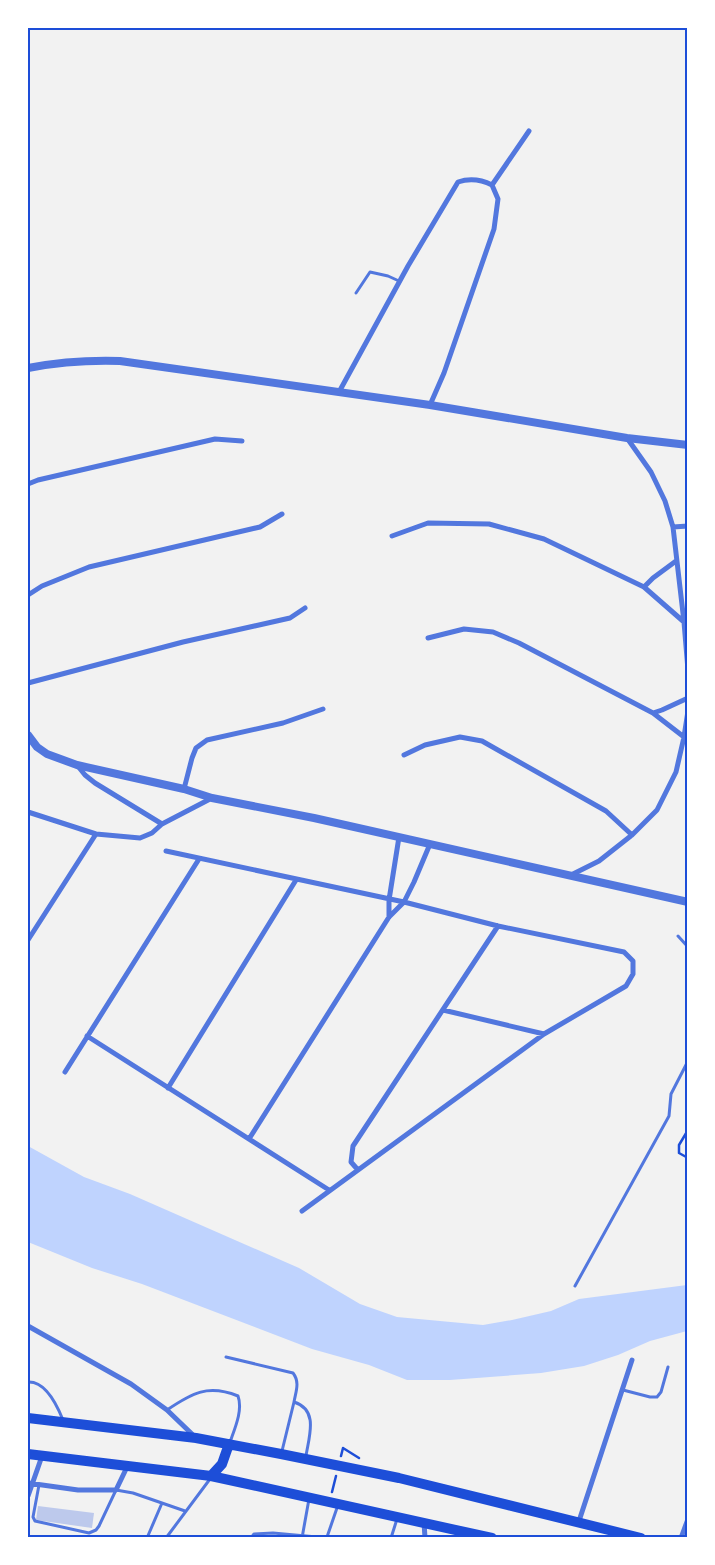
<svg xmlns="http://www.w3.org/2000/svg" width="715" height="1565" font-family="Roboto,sans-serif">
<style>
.water{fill:#bfd3fe}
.building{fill:#bdc9ec}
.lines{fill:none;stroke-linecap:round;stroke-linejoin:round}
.path{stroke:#1d4ed8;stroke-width:2.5}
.service{stroke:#5277de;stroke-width:3}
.minor{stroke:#5277de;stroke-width:5}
.tertiary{stroke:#5277de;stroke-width:8}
.primary{stroke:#1d4ed8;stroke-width:10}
.neatline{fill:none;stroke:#1d4ed8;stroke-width:2}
</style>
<rect width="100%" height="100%" fill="#f2f2f2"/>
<path class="water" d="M28,1146L84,1177L130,1194L299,1268L360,1304L397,1317L483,1325L512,1320L551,1311L579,1299L687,1285V1331L650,1341L618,1355L584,1366L541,1373L450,1380H407L369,1365L312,1349L142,1284L92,1268L28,1242Z"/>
<path class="building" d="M38,1506L94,1513L92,1528L36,1520Z"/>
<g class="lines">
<path class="path" d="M688,1130L679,1145V1153L688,1158
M341,1456L343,1448L359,1458
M332,1492L336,1476"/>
<path class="service" d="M356,293L370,272L388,276L399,281
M678,936L688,947
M575,1286L669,1116L671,1094L688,1061
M226,1357L293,1373C300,1382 296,1391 294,1402
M28,1382C46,1381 57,1405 63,1420
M623,1390L650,1397H657L661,1392L668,1367
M167,1410C192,1393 208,1384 238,1396C243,1410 235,1428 230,1442
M282,1451L294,1402C319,1410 309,1436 306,1456
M39,1485L33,1517L35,1521L89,1533L96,1530L99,1526L116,1490L133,1493L185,1511
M327,1537L338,1505
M147,1538L162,1503
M166,1538L210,1479
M251,1538L254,1534L273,1533L328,1538
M302,1538L309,1499
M391,1538L397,1519"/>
<path class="minor" d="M492,185L529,131
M339,392L408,266L458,182C470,178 480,179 492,185L498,199L494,229L444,373L430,405
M627,438L651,472L665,501L673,527L684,622L688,670
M28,484L38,480L215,439L242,441
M673,527L688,526
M392,536L428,523L489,524L544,539L644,587L684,622
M644,587L653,578L676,561
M28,595L42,586L89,567L260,527L282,514
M428,638L464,629L493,632L519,643L653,713L684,737
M28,683L183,642L290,618L305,608
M653,713L662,710L688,698
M404,755L425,745L460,737L482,741L606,811L632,835
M77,765L85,775L95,783L162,824
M184,789L192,758L196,748L207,740L283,723L323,709
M28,812L96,834L140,838L152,833L162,824L212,798
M166,851L404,902L498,926L624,952L633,961V974L626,986L544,1034L302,1211
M571,875L599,861L632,835L657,810L676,772L684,737L688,711
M389,917V900L399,837
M28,940L96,834
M443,1010L544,1034
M87,1036L329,1190
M65,1072L199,859
M168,1088L296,880
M249,1139L389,917L404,902L414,882L430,844
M358,1170L351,1162L353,1146L498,926
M28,1326L131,1384L167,1410L194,1436
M28,1483L78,1490H116L128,1465
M28,1496L42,1456
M579,1521L632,1360
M424,1522L425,1538
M681,1538L688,1519"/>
<path class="tertiary" d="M28,368C59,362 88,360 120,361L430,405L627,438L688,445
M28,735L37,747L47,754L77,765L184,789L212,798L314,818L688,902"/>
<path class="primary" d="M28,1418L196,1438L281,1454L399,1478L641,1538
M28,1454L211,1476L492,1538
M211,1476L222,1464L229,1444"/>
</g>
<rect width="715" height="1565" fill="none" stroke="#ffffff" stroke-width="58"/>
<rect x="29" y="29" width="657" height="1507" class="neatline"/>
</svg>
